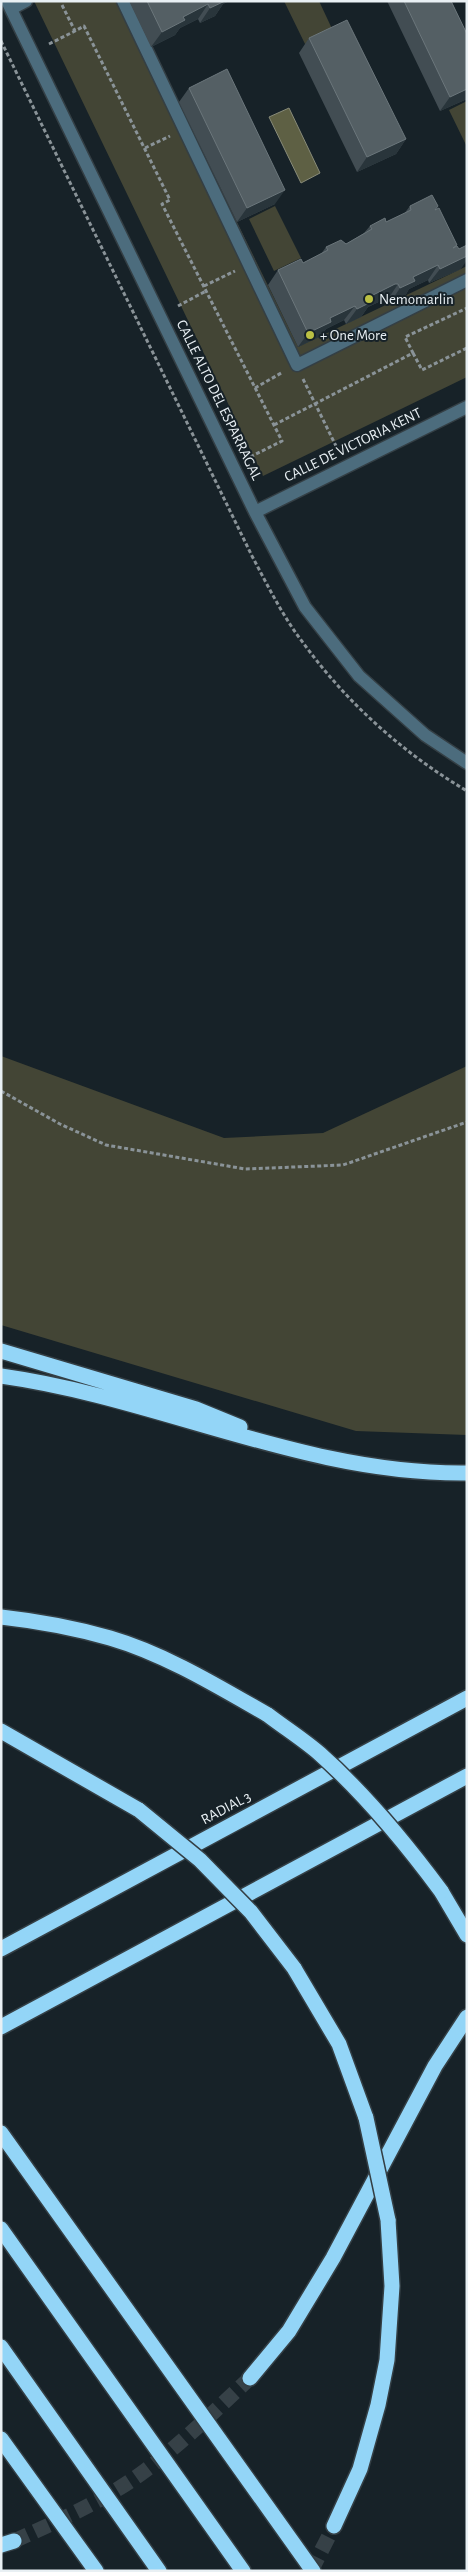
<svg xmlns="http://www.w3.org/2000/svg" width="468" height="2572" font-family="'Alegreya Sans',sans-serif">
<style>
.green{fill:#434535}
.water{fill:#5e6044;stroke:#888b79}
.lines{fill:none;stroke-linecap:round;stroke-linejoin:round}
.highway-tunnel{stroke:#364147;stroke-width:15;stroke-dasharray:15 8;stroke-linecap:butt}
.minor-casing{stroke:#343f45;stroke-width:15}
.highway-casing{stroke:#343f45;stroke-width:18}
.path{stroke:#8a9398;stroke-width:3;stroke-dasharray:4 2.5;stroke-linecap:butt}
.minor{stroke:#4c6c7d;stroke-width:12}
.highway{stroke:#93d5f7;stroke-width:15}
.highway-bridge-casing{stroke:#343f45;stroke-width:18;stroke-linecap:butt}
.highway-bridge{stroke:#93d5f7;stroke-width:15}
.wall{fill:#424d53}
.shaded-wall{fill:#29353b}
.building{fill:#545f64;stroke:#6b767b}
.poi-dot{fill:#bbc044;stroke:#172228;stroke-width:2}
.labels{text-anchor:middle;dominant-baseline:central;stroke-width:4;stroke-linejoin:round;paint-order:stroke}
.poi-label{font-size:15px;fill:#e9f0f4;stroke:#172228;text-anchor:start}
.street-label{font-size:15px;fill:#e9f0f4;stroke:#172228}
</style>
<rect width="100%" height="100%" fill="#172228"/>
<path class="green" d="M34,1H129L298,347L467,266V377L263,476Z
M284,1H319L334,33L306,46Z
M467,101V147L449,110Z
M275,206L301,258L274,271L249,219Z
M1,1056L224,1138L323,1133L467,1066V1435L356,1431L1,1325Z"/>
<path class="water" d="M289,108L320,173L301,183L269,117Z"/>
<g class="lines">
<path class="highway-tunnel" d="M14,2541C60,2520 106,2500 146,2470C183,2442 216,2410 250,2378
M311,2571L334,2526"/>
<g class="minor-casing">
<path id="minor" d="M7,1L255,512L305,607L359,676L425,735L467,763
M123,1L297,365L467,280
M11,9L26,1
M255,512L467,407"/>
</g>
<g class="highway-casing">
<path id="highway" d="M1,1351L196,1409L240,1427
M1,1376C159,1398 305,1475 467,1473
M1,1617C37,1621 75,1628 110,1638C165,1654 219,1687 268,1715
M1,1731L139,1810
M441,1891L467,1935
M1,1949L467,1698
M294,1968L339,2044L366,2118
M1,2027L467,1776
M1,2133L313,2571
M1,2229L243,2571
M1,2347L159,2571
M250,2378L289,2331L333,2258L435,2066L467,2017
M1,2439L96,2571
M334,2526L360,2469L378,2405L387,2360L392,2286L388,2220
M1,2545L14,2541"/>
</g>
<path class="path" d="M62,5L75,31L84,26L170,200L162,204L282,441L250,457
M1,41L252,556C268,586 283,617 304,644C348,704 403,753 467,791
M49,44L75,31
M145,148L170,136
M204,286L235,271
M178,306L206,291
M413,353L422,370L467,348
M303,379L336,446
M255,388L283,372
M274,425L413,353L405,337L467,308
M1,1091L60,1124L106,1145L245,1169L343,1165L467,1122"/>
<use href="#minor" class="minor"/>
<use href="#highway" class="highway"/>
<g class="highway-bridge-casing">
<path id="highway-bridge" d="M268,1715C285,1728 304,1740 320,1754C366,1795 404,1841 441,1891
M139,1810L200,1860L251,1912L294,1968
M366,2118L388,2220"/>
</g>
<use href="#highway-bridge" class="highway-bridge"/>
</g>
<path class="wall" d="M129,1H229L223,4L215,16L200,23L198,19L180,28L175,35L151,47Z
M387,1H451L467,34V99L440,111Z
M309,38L406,139L396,154L357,172L299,53Z
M189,88L275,204L237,222L179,102Z
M410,206L436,209L457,245L455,248L461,269L429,283L428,280L409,289L405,296L390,303L388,299H385L368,307L361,317L346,324L344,320L326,329L321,336L298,347L268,285L278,270L303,263L321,254L326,247L346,244L364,233L370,226L386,222L404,214Z"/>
<path class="shaded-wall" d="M219,1H229L223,4L215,16L200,23L210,8Z
M208,4L198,19L180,28L175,35L151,47L162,32L183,17Z
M467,89V99L440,111L450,97Z
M406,139L396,154L357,172L367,157Z
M285,190L275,204L237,222L247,208Z
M467,256V260L461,269L429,283L440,269Z
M438,265L428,280L409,289L405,296L390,303L400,288L413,277Z
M395,284H398L388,299H385L368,307L361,317L346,324L357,309L371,296Z
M355,306L344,320L326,329L321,336L298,347L308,333L330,318Z"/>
<path class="building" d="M147,1H225L210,8L208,4L183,17L185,20L162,32Z
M404,1H451L467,34V89L450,97Z
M347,20L406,139L367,157L309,38Z
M227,69L285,190L247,208L189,88Z
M432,195L438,206L435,210L439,208L457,245L453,248L457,246L459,249L467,245V256L440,269L438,265L413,277L415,281L400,288L398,284H395L371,296V302L357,309L355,306L330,318L331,322L308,333L278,270L301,259L303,263L328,250L326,247L341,240L346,244L372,229L370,226L385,218L386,222L411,210L410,206Z"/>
<g class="poi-dot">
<circle cx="369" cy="299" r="5"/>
<circle cx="310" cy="335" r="5"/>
</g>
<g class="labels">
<g class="poi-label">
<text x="379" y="299">Nemomarlin</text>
<text x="320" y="335">+ One More</text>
</g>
<g class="street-label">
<text transform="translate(219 400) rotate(64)">CALLE ALTO DEL ESPARRAGAL</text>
<text transform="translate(353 445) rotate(-26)">CALLE DE VICTORIA KENT</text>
<text transform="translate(226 1808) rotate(-28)">RADIAL 3</text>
</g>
</g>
<rect width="468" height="2572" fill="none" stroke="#e9f0f4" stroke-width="5"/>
</svg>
